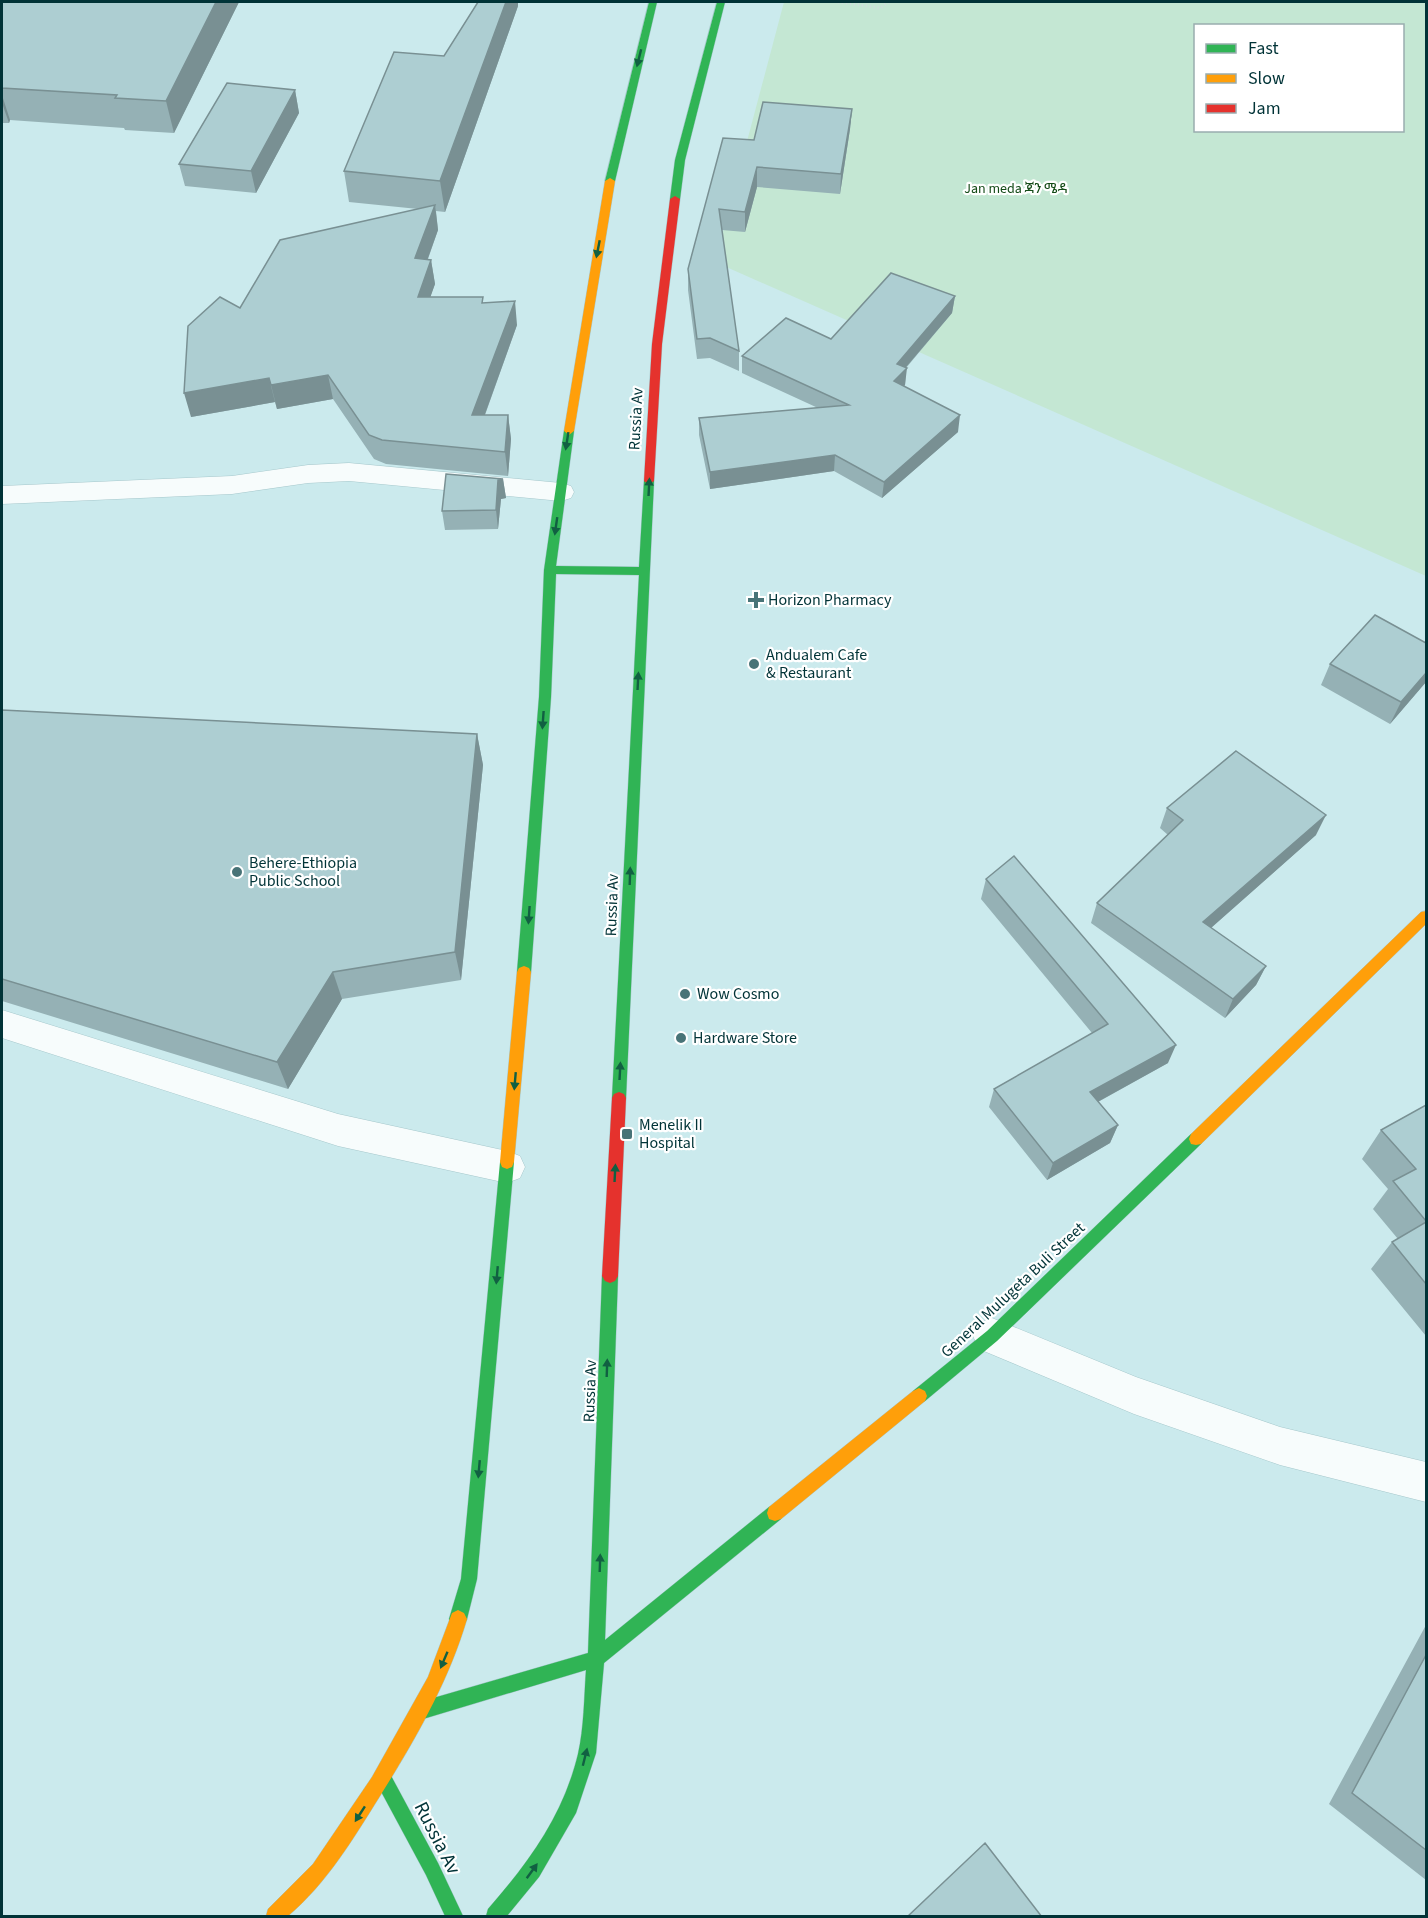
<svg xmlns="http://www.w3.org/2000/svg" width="1428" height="1918" font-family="'Source Sans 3','Noto Sans Ethiopic',sans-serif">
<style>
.green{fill:#c4e7d3;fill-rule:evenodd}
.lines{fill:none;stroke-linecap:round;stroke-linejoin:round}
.street-casing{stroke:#a6c8cc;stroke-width:1}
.fast-casing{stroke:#a6c8cc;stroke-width:1}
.slow-casing{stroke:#a6c8cc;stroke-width:1}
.jam-casing{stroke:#a6c8cc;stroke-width:1}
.path{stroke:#d1dcdd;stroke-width:3;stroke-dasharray:1 3;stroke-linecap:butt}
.street{fill:#f7fcfc;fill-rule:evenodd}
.fast{fill:#30b455;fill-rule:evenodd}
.slow{fill:#ff9f0a;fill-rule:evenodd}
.jam{fill:#e5322d;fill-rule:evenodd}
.wall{fill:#95b1b5}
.shaded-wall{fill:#799093}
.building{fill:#adced2;stroke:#799093;stroke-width:1.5}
.oneway{fill:#116042}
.poi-dot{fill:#487377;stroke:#fff;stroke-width:2}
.labels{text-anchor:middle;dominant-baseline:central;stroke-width:4.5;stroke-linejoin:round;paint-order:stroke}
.far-park-label{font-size:14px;fill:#134a16;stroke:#fff}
.street-label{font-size:16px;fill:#013337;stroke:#fff}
.poi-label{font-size:16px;fill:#013337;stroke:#fff;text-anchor:start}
.near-street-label{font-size:20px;fill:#013337;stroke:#fff}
</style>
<rect width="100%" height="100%" fill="#cbeaed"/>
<path class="green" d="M784,2H1426V576L715,262ZM1196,26H1402V130H1196Z"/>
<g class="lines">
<g class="street-casing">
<path id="street" d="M349,463L561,483L571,486L574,492L571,498L561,501L349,481L308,483L232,494L2,504V486L232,476L308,465Z
M2,1010L338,1114L507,1151L520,1156L525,1167L520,1178L507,1183L338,1146L2,1038Z
M992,1318L1136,1377L1280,1427L1426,1462V1502L1280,1465L1134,1414L979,1349L973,1336L979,1323Z"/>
</g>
<g class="fast-casing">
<path id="fast" d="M649,2H657L615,181L610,184L605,181Z
M717,2H725L685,160L680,199L675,202L670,199L675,160Z
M569,427L574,431L556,566L639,567L644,481L649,477L654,481L626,1098L624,1102L619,1104L614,1102L612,1098L639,575L556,574L551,697L531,972L529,976H519L517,972L539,697L544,570L564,431Z
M1196,1133L1201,1134L1203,1139L1201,1144L997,1341L925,1401L919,1404L913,1401L911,1396L913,1391L987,1331L1191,1134Z
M507,1155L512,1157L514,1162L477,1579L467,1619L464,1625L458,1628L452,1625L449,1619L461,1579L500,1162L502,1157Z
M610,1269L615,1271L618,1276L605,1640L769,1507L775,1505L781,1507L783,1513L781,1519L604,1663L596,1753L576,1813L539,1877L507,1916H486L488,1909C529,1862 563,1816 578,1754C584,1727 584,1698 586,1670L423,1719L417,1716L414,1710L417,1704L423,1701L588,1653L602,1276L605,1271Z
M383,1769L389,1772L438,1863L463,1916H445L426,1875L377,1784L374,1778L377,1772Z"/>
</g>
<g class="slow-casing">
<path id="slow" d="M610,178L615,181L574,431L569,435L564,431L605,181Z
M1426,911V924L1201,1144L1196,1145L1191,1144L1189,1139L1191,1134L1421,912Z
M524,966L529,968L531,972L514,1162L512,1167L507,1169L502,1167L500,1162L517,972L519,968Z
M919,1388L925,1391L927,1396L925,1401L781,1519L775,1521L769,1519L767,1513L769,1507L913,1391Z
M458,1610L464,1613L467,1619C448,1683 415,1740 380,1796C353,1839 327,1883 288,1916H266L268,1909L313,1864L372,1777L428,1677L452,1613Z"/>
</g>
<g class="jam-casing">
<path id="jam" d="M675,196L680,199L662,344L654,481L649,485L644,481L652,344L670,199Z
M619,1092L624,1094L626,1098L618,1276L615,1281L610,1283L605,1281L602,1276L612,1098L614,1094Z"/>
</g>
<path class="path" d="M838,2L880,8L889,2"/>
<use href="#street" class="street"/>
<use href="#fast" class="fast"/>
<use href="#slow" class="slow"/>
<use href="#jam" class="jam"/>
</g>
<path class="wall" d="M2,2H239L174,133L125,130L124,128L10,120L9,123H2Z
M478,2H518V6L445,212L436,211L438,230L428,259L431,260L435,284L430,297L484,303L517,325L485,415H508L511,439L508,476L386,464L374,459L333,399L277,409L275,402L191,417L240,308L418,209L349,202L344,171L444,56Z
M295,90L299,113L256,193L185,186L179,164Z
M852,109L850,129L840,194L757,187L745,232L722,230L739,351V371L710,358L697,359L688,290V269L754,140Z
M955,296L952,313L906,368L905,385L904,386L958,432L882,498L834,471L710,489L699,435V418L818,408L742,373V356L831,339Z
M503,479L506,498L501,499L498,529L445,530L442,511Z
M1330,664L1426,682L1390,724L1321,685Z
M2,710L477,734L483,765L461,980L342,999L288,1089L2,1001Z
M1167,808L1316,835L1211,928L1266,966L1256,985L1225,1018L1091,923L1097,903L1168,835L1160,828Z
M986,879L1168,1063L1098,1102L1118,1125L1110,1143L1047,1180L989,1107L994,1089L1092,1033L981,899Z
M1426,1105V1336L1371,1269L1392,1242L1398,1239L1373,1209L1388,1189L1362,1159L1381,1130Z
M1426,1625V1880L1329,1804Z"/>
<path class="shaded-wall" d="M216,2H239L174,133L166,101Z
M506,2H518V6L445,212L440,181Z
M295,90L299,113L256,193L251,171Z
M2,95L10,120L9,123L2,103Z
M852,109L850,129L840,194L841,174Z
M757,167V187L745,232V212Z
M435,205L438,230L419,283L415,258Z
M431,260L435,284L422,321L418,297Z
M955,296L952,313L895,380L897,364Z
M515,301L517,325L476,439L472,415Z
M907,368L905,385L892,398L894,381Z
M328,375L333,399L277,409L271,385Z
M269,378L275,402L191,417L184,393Z
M508,415L511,439L508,476L505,452Z
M960,415L958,432L882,498L884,482Z
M835,455L834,471L710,489V472Z
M503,479L506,498L501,499L498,529L496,510L498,480Z
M1426,673V682L1390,724L1401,702Z
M477,734L483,765L461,980L455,952Z
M1326,815L1316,835L1195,942L1203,922Z
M1266,966L1256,985L1225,1018L1233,999Z
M333,972L342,999L288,1089L277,1062Z
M1176,1045L1168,1063L1083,1110L1090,1092Z
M1118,1125L1110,1143L1047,1180L1053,1163Z"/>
<path class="building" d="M2,2H216L166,101L115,98L117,95L2,88Z
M478,2H506L440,181L344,171L394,52L444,56Z
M227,83L295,90L251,171L179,164Z
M763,102L852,109L841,174L757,167L745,212L719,209L739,351L710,338L697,339L688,269L723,138L754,140Z
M435,205L415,258L431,260L418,297H483L482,303L515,301L472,415H508L505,452L382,440L369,435L328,375L271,385L269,378L184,393L188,326L220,297L240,308L280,240Z
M891,273L955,296L897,364L907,368L894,381L960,415L884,482L835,455L710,472L699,418L849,405L742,356L786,318L831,339Z
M446,474L503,479L498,480L496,510L442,511Z
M1375,615L1426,643V673L1401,702L1330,664Z
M2,710L477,734L455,952L333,972L277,1062L2,979Z
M1236,751L1326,815L1203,922L1266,966L1233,999L1097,903L1183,820L1167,808Z
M1014,856L1176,1045L1090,1092L1118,1125L1053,1163L994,1089L1108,1024L986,879Z
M1426,1105V1221L1393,1181L1416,1169L1381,1130Z
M1426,1222V1284L1392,1242Z
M1426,1655V1850L1352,1793Z
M985,1843L1042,1917H907Z"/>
<defs><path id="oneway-solid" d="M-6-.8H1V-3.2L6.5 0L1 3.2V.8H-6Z" transform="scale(1.5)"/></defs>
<g class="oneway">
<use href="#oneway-solid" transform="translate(639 58) rotate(104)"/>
<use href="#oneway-solid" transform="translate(598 249) rotate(101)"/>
<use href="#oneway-solid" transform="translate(567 441) rotate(99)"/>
<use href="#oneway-solid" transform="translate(649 487) rotate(-87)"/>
<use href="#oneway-solid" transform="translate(556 526) rotate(98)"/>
<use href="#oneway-solid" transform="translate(638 681) rotate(-87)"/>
<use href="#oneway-solid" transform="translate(543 720) rotate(94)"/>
<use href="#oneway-solid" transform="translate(630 876) rotate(-88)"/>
<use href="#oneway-solid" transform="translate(529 915) rotate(94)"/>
<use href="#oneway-solid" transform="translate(620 1071) rotate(-87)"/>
<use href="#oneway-solid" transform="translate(515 1081) rotate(95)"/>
<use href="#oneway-solid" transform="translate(615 1173) rotate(-87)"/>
<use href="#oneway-solid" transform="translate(497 1275) rotate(95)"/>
<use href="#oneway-solid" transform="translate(607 1368) rotate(-88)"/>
<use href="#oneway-solid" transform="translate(479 1469) rotate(95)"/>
<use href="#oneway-solid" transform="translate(600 1563) rotate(-88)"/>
<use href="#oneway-solid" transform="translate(444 1660) rotate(113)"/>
<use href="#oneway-solid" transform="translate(585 1757) rotate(-76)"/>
<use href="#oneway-solid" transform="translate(360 1814) rotate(123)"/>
<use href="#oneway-solid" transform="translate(532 1871) rotate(-54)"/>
</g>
<g class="poi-dot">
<path d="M753 591h6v6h6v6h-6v6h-6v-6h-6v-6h6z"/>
<circle cx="754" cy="664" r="6"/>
<circle cx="237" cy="872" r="6"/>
<circle cx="685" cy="994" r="6"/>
<circle cx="681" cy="1038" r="6"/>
<rect x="621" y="1128" width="12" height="12" rx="3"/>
</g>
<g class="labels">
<g class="far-park-label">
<text x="1016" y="189">Jan meda ጃን ሜዳ</text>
</g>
<g class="street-label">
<text transform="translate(636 419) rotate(-87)">Russia Av</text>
<text transform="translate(612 905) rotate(-88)">Russia Av</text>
<text transform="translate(1013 1290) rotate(-43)">General Mulugeta Buli Street</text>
<text transform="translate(590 1391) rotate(-88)">Russia Av</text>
</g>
<g class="poi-label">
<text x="768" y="600">Horizon Pharmacy</text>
<text x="766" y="655">Andualem Cafe<tspan x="766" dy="18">&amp; Restaurant</tspan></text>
<text x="249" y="863">Behere-Ethiopia<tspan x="249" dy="18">Public School</tspan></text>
<text x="697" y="994">Wow Cosmo</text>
<text x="693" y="1038">Hardware Store</text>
<text x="639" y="1125">Menelik II<tspan x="639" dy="18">Hospital</tspan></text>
</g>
<g class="near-street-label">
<text transform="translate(437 1838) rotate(63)">Russia Av</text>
</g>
</g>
<rect width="1428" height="1918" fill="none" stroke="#013337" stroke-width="6"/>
<rect x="1194" y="24" width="210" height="108" fill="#ffffff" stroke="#99adaf" stroke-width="1.5"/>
<rect x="1206" y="44" width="30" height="9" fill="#30b455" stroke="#99adaf" stroke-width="1.5"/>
<text x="1248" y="54" font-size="18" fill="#013337">Fast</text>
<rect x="1206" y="74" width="30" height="9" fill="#ff9f0a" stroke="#99adaf" stroke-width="1.5"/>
<text x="1248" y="84" font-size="18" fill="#013337">Slow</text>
<rect x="1206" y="104" width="30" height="9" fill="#e5322d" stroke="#99adaf" stroke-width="1.5"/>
<text x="1248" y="114" font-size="18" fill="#013337">Jam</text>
</svg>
